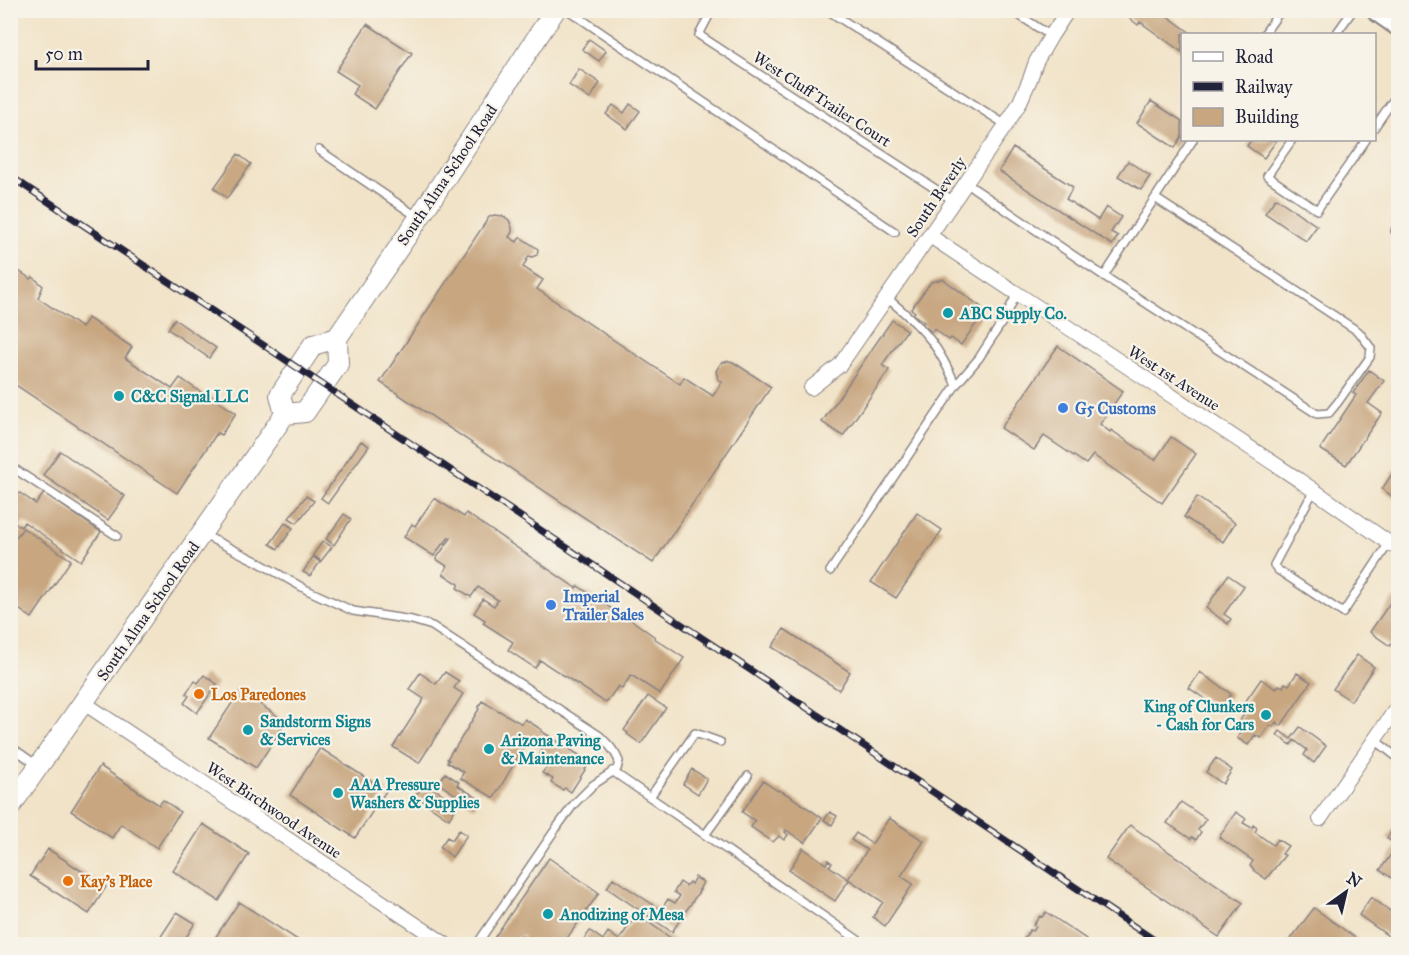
<svg xmlns="http://www.w3.org/2000/svg" width="1409" height="955" font-family="'IM FELL Great Primer',serif">
<style>
.building{fill:#c7a680}
.lines{fill:none;stroke-linecap:round;stroke-linejoin:round}
.lane-casing{stroke:#8a8282;stroke-width:10}
.street-casing{stroke:#8a8282;stroke-width:16}
.secondary-casing{stroke:#8a8282;stroke-width:22}
.primary-casing{stroke:#8a8282;stroke-width:26}
.lane{stroke:#fff;stroke-width:7}
.street{stroke:#fff;stroke-width:14}
.secondary{stroke:#fff;stroke-width:20}
.primary{stroke:#fff;stroke-width:22}
.rail-casing{stroke:#22223b;stroke-width:7}
.rail{stroke:#f7f3e8;stroke-width:4.5;stroke-dasharray:14;stroke-linecap:butt}
.culture-dot{fill:#0f9aa8;stroke:#f7f3e8;stroke-width:2}
.shop-dot{fill:#3f7fe0;stroke:#f7f3e8;stroke-width:2}
.food-dot{fill:#e8710a;stroke:#f7f3e8;stroke-width:2}
.labels{text-anchor:middle;dominant-baseline:central;stroke-width:4.5;stroke-linejoin:round;paint-order:stroke}
.street-label{font-size:16px;fill:#22223b;stroke:#f7f3e8}
.culture-label{font-size:16px;font-weight:bold;fill:#0d838f;stroke:#f7f3e8;text-anchor:start}
.shop-label{font-size:16px;font-weight:bold;fill:#366cbe;stroke:#f7f3e8;text-anchor:start}
.food-label{font-size:16px;font-weight:bold;fill:#c56008;stroke:#f7f3e8;text-anchor:start}
</style>
<rect width="100%" height="100%" fill="#f7f3e8"/>
<filter id="ink" filterUnits="userSpaceOnUse"><feTurbulence type="fractalNoise" baseFrequency=".0167" numOctaves="2"/><feDisplacementMap in="SourceGraphic" scale="12" xChannelSelector="R" yChannelSelector="G"/><feConvolveMatrix kernelMatrix="1 2 1 2 8 2 1 2 1" color-interpolation-filters="sRGB"/></filter>
<filter id="wash" filterUnits="userSpaceOnUse"><feTurbulence type="fractalNoise" baseFrequency=".008" numOctaves="4" result="noise"/><feDisplacementMap in="SourceGraphic" scale="24" xChannelSelector="R" yChannelSelector="G"/><feGaussianBlur stdDeviation="1.35" result="paint"/><feColorMatrix in="noise" values="0 0 0 0 0 0 0 0 0 0 0 0 0 0 0 0 0 1.4 0 .05"/><feComposite in="paint" operator="in"/></filter>
<g filter="url(#wash)">
<rect width="100%" height="100%" fill="#f1e3c8"/>
<g id="blocks">
<path class="building" d="M1124,10H1165L1168,13L1166,15L1192,34H1182V52L1140,22L1138,25L1129,18L1131,16Z
M367,24L412,53L375,109L352,94L358,85L336,71Z
M589,39L606,51L599,61L582,49Z
M579,69L600,83L590,99L569,85Z
M1151,101L1182,121V136L1175,148L1137,123Z
M630,104L640,111L627,129L606,114L613,105L624,113Z
M1251,140H1277L1264,158L1247,146Z
M1013,148L1073,187L1066,199L1098,220L1106,207L1121,217L1111,232L1118,236L1112,245L999,171Z
M238,154L251,164L227,198L214,188Z
M1128,161L1150,176L1141,190L1118,176Z
M1276,198L1317,226L1306,241L1265,213Z
M494,215L503,216L509,220L512,228V232L509,237L517,242L520,237L538,249L537,255L532,257L529,256L523,267L543,280L537,289L680,384L684,377L713,396L722,382L718,379L716,371L721,363L729,361L733,362L771,387L653,563L380,382L489,217Z
M10,265L31,279L33,277L43,286L38,298L82,328L88,318L132,347L125,358L172,389L180,378L208,397L209,395L236,413L221,435L217,433L177,493L10,381Z
M943,279L981,307L978,311L983,314L961,345L951,338L949,340L934,329L932,332L922,324L924,322L913,314L915,312L911,309L931,282Z
M174,319L216,348L209,358L168,329Z
M892,320L907,330L882,365L889,370L843,436L822,422Z
M1058,346L1123,391L1100,424L1110,432L1111,430L1155,460L1171,437L1196,454L1162,503L1093,455L1086,464L1044,436L1034,450L1001,428Z
M1369,370L1384,381L1368,403L1382,413L1346,465L1320,449L1356,395L1353,393Z
M361,441L369,446L328,503L321,498Z
M60,451L125,496L108,520L43,475Z
M1398,465V500L1382,489Z
M10,489L18,494L20,493L36,504L44,493L101,532L81,561L24,522L21,527L10,520Z
M306,496L314,501L297,523L289,518Z
M1197,497L1235,523L1223,542L1184,517Z
M434,498L464,517L466,513L576,588L578,586L615,611L616,609L655,637L654,638L684,658L660,694L631,675L622,689L618,686L606,703L540,660L535,668L508,650L513,642L483,623L485,620L474,613L483,599L494,606L498,600L478,587L471,597L457,588L459,584L443,574L447,566L436,559L451,538L449,537L444,544L443,543L434,556L404,537L412,524L415,526Z
M917,513L942,530L896,598L871,582Z
M344,514L351,519L334,545L326,539Z
M285,523L293,528L278,549L270,544Z
M23,528L71,560L32,618L10,603V545Z
M323,541L332,547L321,561L313,555Z
M313,557L320,562L310,576L303,572Z
M1228,575L1244,586L1224,614L1231,619L1228,624L1206,608Z
M1394,597L1398,601V634L1390,646L1370,632Z
M784,629L850,672L839,690L772,647Z
M1357,655L1374,667L1351,701L1333,689Z
M445,672L459,681L454,688L463,694L419,763L393,747L424,699L409,689L420,673L436,684Z
M1200,672L1231,694L1220,709L1189,688Z
M1297,673L1311,682L1281,726L1276,722L1273,727L1270,725L1261,738L1255,735L1248,745L1237,738L1245,727L1239,722L1248,708L1243,705L1261,679L1276,689L1279,685L1283,687L1285,683L1289,685Z
M204,675L217,684L197,713L184,703L189,696L186,693L195,681L198,683Z
M240,691L286,722L256,768L209,738Z
M648,696L666,708L641,744L627,734L628,733L624,730Z
M482,701L522,724L525,719L542,730L541,731L590,762L571,792L565,788L563,790L551,783L553,779L542,773L552,761L540,754L543,749L528,740L494,798L460,778L464,772L447,762L449,760L447,759L453,749L454,750L479,709L478,708Z
M1300,727L1326,746L1314,763L1304,755L1307,750L1294,740L1291,745L1277,735L1280,731L1291,739Z
M320,748L386,791L355,838L290,795Z
M1216,758L1232,770L1223,784L1206,772Z
M100,766L159,805L163,800L180,812L157,848L121,824L112,838L71,811Z
M692,769L707,779L698,794L683,784Z
M445,773L459,782L457,785L479,799L474,807L438,783Z
M763,781L778,791L779,790L790,796L822,818L805,843L786,830L785,832L788,835L784,840L779,836L773,842L751,827L755,821L742,812Z
M425,782L458,805L449,819L415,796Z
M1181,802L1206,819L1198,830L1201,832L1196,840L1192,837L1191,839L1167,823Z
M830,812L837,816L832,825L824,820Z
M1236,812L1246,819L1243,823L1252,828L1253,825L1257,828L1255,832L1273,845L1277,839L1288,846L1282,854L1285,855L1266,879L1253,870L1254,869L1250,866L1253,861L1219,837Z
M889,818L924,841L901,876L913,884L885,926L873,917L883,902L848,879L849,880L835,901L789,870L803,848L826,864L828,860L832,863L829,866L848,879L867,850L851,840L856,833L872,844Z
M1398,822V882L1380,870L1397,846L1387,838Z
M203,824L249,854L219,901L173,871Z
M1130,825L1243,903L1219,937L1106,859Z
M459,830L467,835L452,857L440,847L447,837L452,840Z
M48,849L106,887L89,914L30,876Z
M549,858L599,893L563,944H544L541,943L540,944H535L531,941L529,944H524L521,942L524,937L521,935L514,944H505L494,938Z
M695,877L703,882L699,890H700L672,932L607,888L613,878L661,910L668,899L675,903L680,896L674,892L680,882L686,886L689,882L691,884Z
M1371,897L1398,917V943L1359,915Z
M239,902L304,944H211Z
M1314,908L1364,944H1287Z
M177,912L195,923L182,944H156Z
M1046,912L1086,939L1082,944H1020L1030,930L1033,931L1036,927L1033,925L1040,916L1042,917Z
M637,914L679,944H581L590,931L603,940L608,932L619,940Z"/>
</g>
</g>
<g filter="url(#ink)">
<use href="#blocks" fill-opacity="0" stroke="#8a8282" stroke-width="1.5"/>
<g class="lines">
<g class="lane-casing">
<path id="lane" d="M568,10L895,232
M712,10L699,35L954,201
M827,10L1006,125
M1011,10L1051,36
M1264,34L1281,10
M1336,34L1353,10
M1374,128L1398,93
M1292,140L1267,176L1317,210L1366,140
M319,150L419,218
M966,183L1104,276L1317,414L1329,413L1338,402L1370,357L1371,348L1359,332L1155,198
M1398,223L1395,231L1398,236
M1104,276L1193,140
M956,385L979,358L1006,316L1017,293
M10,466L117,536
M1314,490L1274,565L1278,570L1343,613L1389,543
M204,535L256,561L307,590L353,611L412,620L432,626L600,736C608,744 615,751 619,761L617,769L593,785L574,804L557,827L477,944
M830,571L956,385C949,370 942,356 932,342C920,326 903,311 887,298
M1375,740L1398,758
M10,746L37,765
M612,771L864,944
M650,797L695,733L720,742
M705,835L748,776"/>
</g>
<g class="street-casing">
<path id="street" d="M930,236L1299,480L1398,549
M811,388L840,365L1006,125L1019,104L1030,79L1036,62L1051,36L1068,10
M84,703L445,944
M1320,819L1398,706"/>
</g>
<g class="secondary-casing">
<path id="secondary" d="M285,414L280,395L313,345L337,338
M10,807L285,414L305,412L338,364L337,338L419,218L555,10"/>
</g>
<g class="primary-casing">
<path id="primary" d="M1378,10L1398,24"/>
</g>
<use href="#lane" class="lane"/>
<use href="#street" class="street"/>
<use href="#secondary" class="secondary"/>
<use href="#primary" class="primary"/>
<g class="rail-casing">
<path id="rail" d="M10,176L1023,852L1160,944"/>
</g>
<use href="#rail" class="rail"/>
</g>
</g>
<g class="culture-dot">
<circle cx="948" cy="313" r="6"/>
<circle cx="119" cy="396" r="6"/>
<circle cx="1266" cy="715" r="6"/>
<circle cx="248" cy="730" r="6"/>
<circle cx="489" cy="749" r="6"/>
<circle cx="338" cy="793" r="6"/>
<circle cx="548" cy="914" r="6"/>
</g>
<g class="shop-dot">
<circle cx="1063" cy="408" r="6"/>
<circle cx="551" cy="605" r="6"/>
</g>
<g class="food-dot">
<circle cx="199" cy="694" r="6"/>
<circle cx="68" cy="881" r="6"/>
</g>
<g class="labels">
<g class="street-label">
<text transform="translate(822 99) rotate(33)">West Cluff Trailer Court</text>
<text transform="translate(447 175) rotate(-56)">South Alma School Road</text>
<text transform="translate(936 197) rotate(-56)">South Beverly</text>
<text transform="translate(1174 378) rotate(33)">West 1st Avenue</text>
<text transform="translate(148 611) rotate(-55)">South Alma School Road</text>
<text transform="translate(274 810) rotate(34)">West Birchwood Avenue</text>
</g>
<g class="culture-label">
<text x="960" y="313">ABC Supply Co.</text>
<text x="131" y="396">C&amp;C Signal LLC</text>
<text x="1254" y="706" text-anchor="end">King of Clunkers<tspan x="1254" dy="18">- Cash for Cars</tspan></text>
<text x="260" y="721">Sandstorm Signs<tspan x="260" dy="18">&amp; Services</tspan></text>
<text x="501" y="740">Arizona Paving<tspan x="501" dy="18">&amp; Maintenance</tspan></text>
<text x="350" y="784">AAA Pressure<tspan x="350" dy="18">Washers &amp; Supplies</tspan></text>
<text x="560" y="914">Anodizing of Mesa</text>
</g>
<g class="shop-label">
<text x="1075" y="408">G5 Customs</text>
<text x="563" y="596">Imperial<tspan x="563" dy="18">Trailer Sales</tspan></text>
</g>
<g class="food-label">
<text x="211" y="694">Los Paredones</text>
<text x="80" y="881">Kay's Place</text>
</g>
</g>
<rect width="1409" height="955" fill="none" stroke="#f7f3e8" stroke-width="36"/>
<rect x="1181" y="33" width="195" height="108" fill="#f7f3e8" stroke="#a29fa3" stroke-width="1.5"/>
<rect x="1193" y="52" width="30" height="9" fill="#ffffff" stroke="#a29fa3" stroke-width="1.5"/>
<text x="1235" y="63" font-size="18" fill="#22223b">Road</text>
<rect x="1193" y="82" width="30" height="9" fill="#22223b" stroke="#a29fa3" stroke-width="1.5"/>
<text x="1235" y="93" font-size="18" fill="#22223b">Railway</text>
<rect x="1193" y="108" width="30" height="18" fill="#c7a680" stroke="#a29fa3" stroke-width="1.5"/>
<text x="1235" y="123" font-size="18" fill="#22223b">Building</text>
<g transform="translate(1346 892) rotate(34)" stroke="#f7f3e8" stroke-width="4.5" paint-order="stroke">
<path d="M0-4.5L10 22L0 15L-10 22Z" fill="#22223b"/>
<text y="-9" font-size="16" font-weight="bold" text-anchor="middle" fill="#22223b">N</text>
</g>
<path d="M36 60v9h112v-9" fill="none" stroke="#22223b" stroke-width="3"/>
<text x="45" y="60" font-size="18" fill="#22223b" stroke="#f7f3e8" stroke-width="4.5" paint-order="stroke">50 m</text>
</svg>
